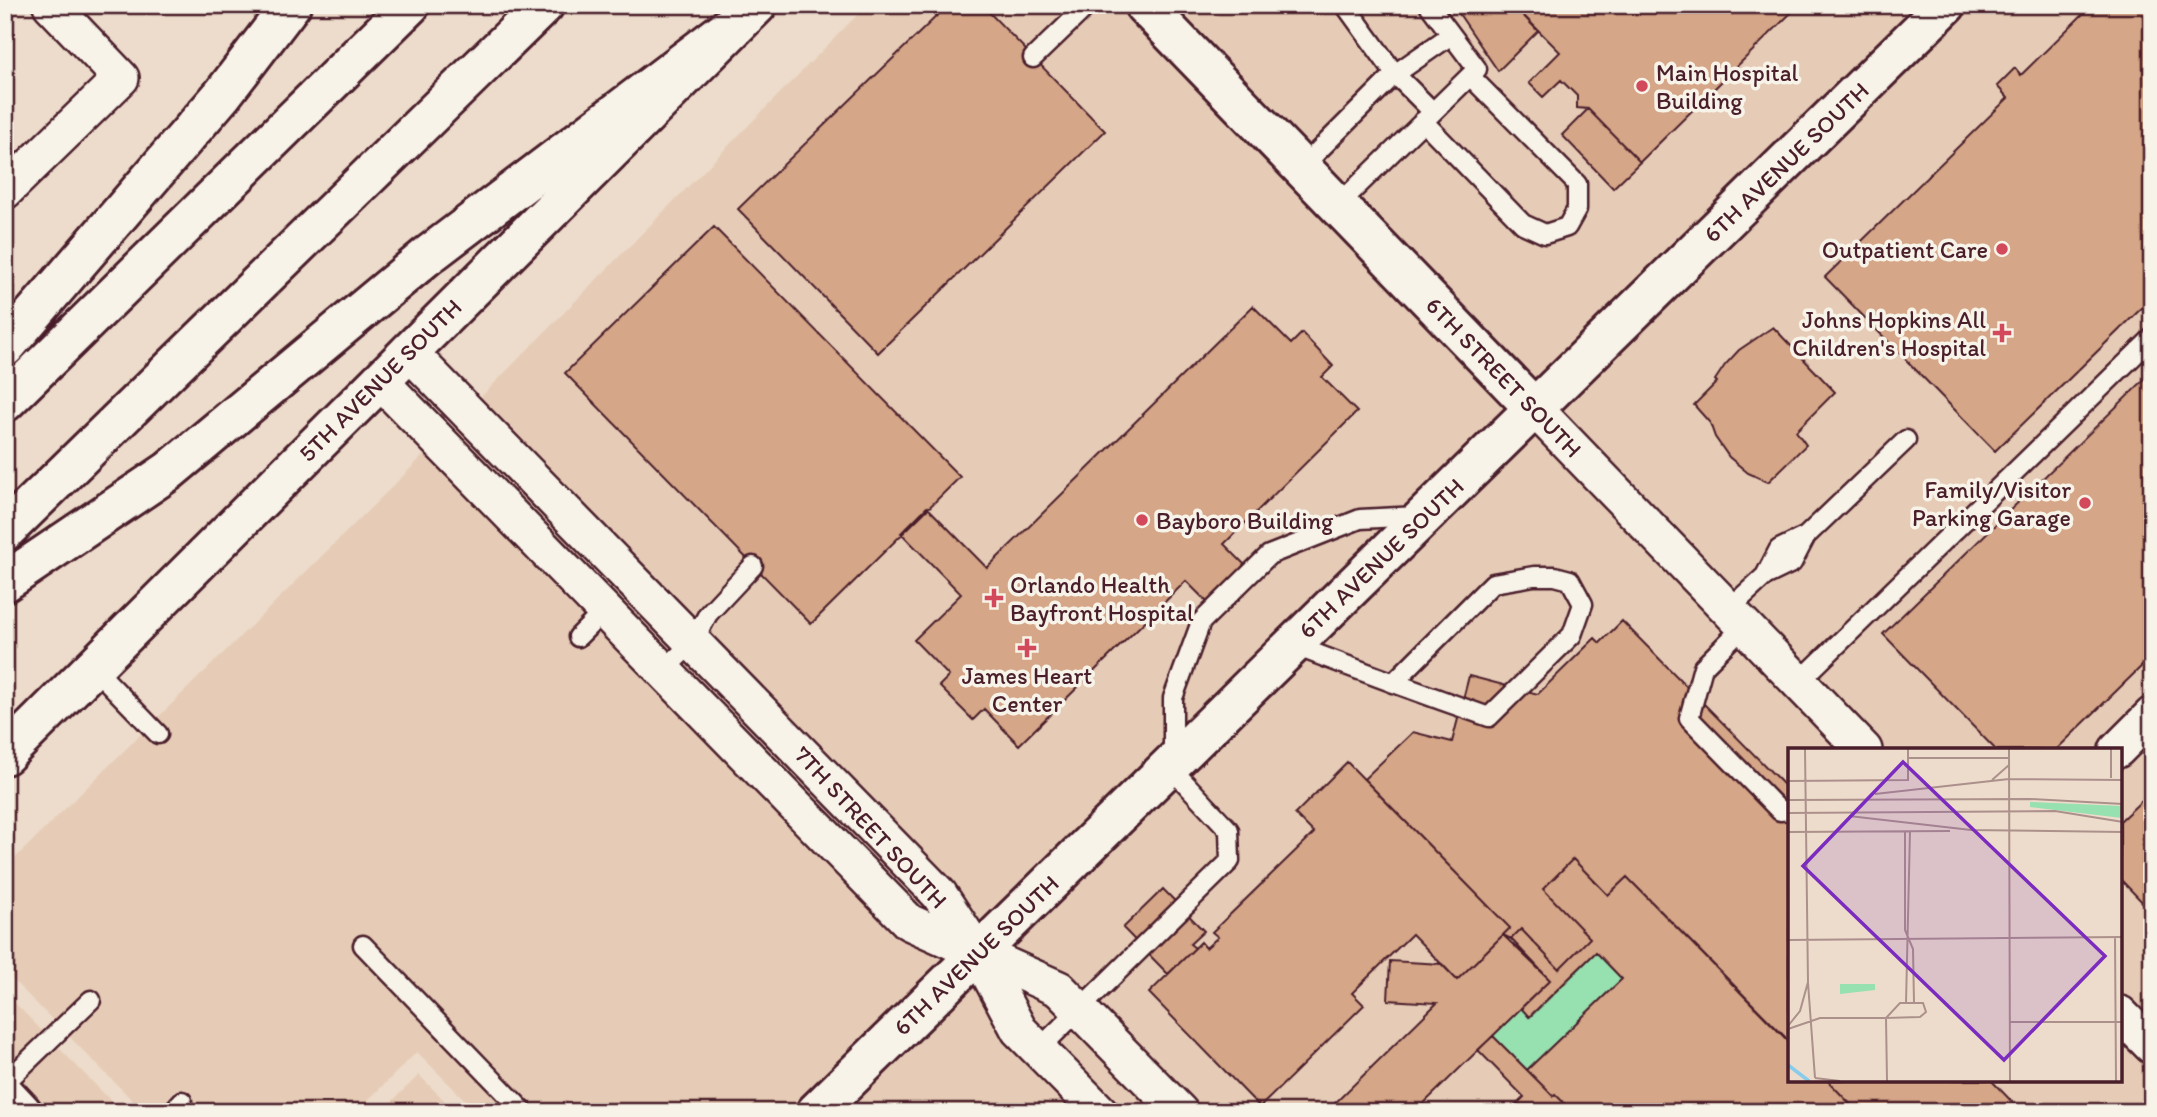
<svg xmlns="http://www.w3.org/2000/svg" width="2157" height="1117" font-family="Itim,sans-serif">
<style>
.built{fill:#e6ccb7;fill-rule:evenodd}
.green{fill:#97e0af;stroke:#70806d;stroke-width:2}
.building{fill:#d5a687;stroke:#4a1f2b;stroke-width:2}
.lines{fill:none;stroke-linecap:round;stroke-linejoin:round}
.lane-casing{stroke:#4a1f2b;stroke-width:23}
.street-casing{stroke:#4a1f2b;stroke-width:40}
.secondary-casing{stroke:#4a1f2b;stroke-width:44}
.highway-casing{stroke:#4a1f2b;stroke-width:44}
.lane{stroke:#f7f3e8;stroke-width:18}
.street{stroke:#f7f3e8;stroke-width:35}
.secondary{stroke:#f7f3e8;stroke-width:38}
.highway{stroke:#f7f3e8;stroke-width:38}
.poi-dot{fill:#d1495b;stroke:#f7f3e8;stroke-width:2.5}
.labels{text-anchor:middle;dominant-baseline:central;stroke-width:7;stroke-linejoin:round;paint-order:stroke}
.poi-label{font-size:24px;fill:#4a1f2b;stroke:#f7f3e8;text-anchor:start}
.street-label{font-size:24px;fill:#4a1f2b;stroke:#f7f3e8}
.inset-river{fill:none;stroke:#89cbea;stroke-width:3.5}
.inset-road{fill:none;stroke:#ac908b;stroke-width:2}
.view{fill:#7b2cbf;fill-opacity:0.15;stroke:#7b2cbf;stroke-width:3.5}
.inset-edge{fill:none;stroke:#4a1f2b;stroke-width:3.5}
</style>
<rect width="100%" height="100%" fill="#eddccb"/>
<filter id="ink" filterUnits="userSpaceOnUse"><feTurbulence type="fractalNoise" baseFrequency=".0143" numOctaves="2"/><feDisplacementMap in="SourceGraphic" scale="14" xChannelSelector="R" yChannelSelector="G"/><feConvolveMatrix kernelMatrix="1 2 1 2 8 2 1 2 1" color-interpolation-filters="sRGB"/></filter>
<g filter="url(#ink)">
<path class="built" d="M867,5H2152V1112H477L417,1052L356,1112H144L5,972V868L403,476ZM1790,750H2120V1080H1790Z
M5,993L122,1112H46L5,1070Z
M419,1075L456,1112H381Z"/>
<path class="green" d="M1596,952L1622,979L1527,1070L1493,1036L1521,1008L1530,1017Z"/>
<path class="building" d="M948,5H982L1105,131L878,353L738,209Z
M1453,5H1513L1538,31L1498,71Z
M1513,5H1799L1640,162L1588,109L1577,108V96L1561,80L1543,97L1529,83L1560,52Z
M2092,5H2152V298L1995,451L1825,277L2008,98L1997,86L2015,68L2021,75Z
M1588,109L1640,162L1613,188L1562,135Z
M714,227L960,477L811,624L565,373Z
M1253,306L1291,344L1302,333L1333,366L1322,377L1357,412L1224,544L1252,572L1215,610L1186,581L1019,745L984,709L973,720L939,686L949,676L914,640L961,594L901,533L927,507L987,568Z
M1773,327L1835,392L1796,431L1806,445L1768,482L1748,473L1729,457L1715,437L1710,423L1694,405L1717,382L1715,380L1725,365L1739,350Z
M2152,372V656L2056,750H1996L1883,634Z
M1622,621L1790,791L1789,1042L1627,877L1608,895L1573,859L1543,889L1590,938L1559,969L1521,929L1511,939L1503,935L1510,928L1364,779L1413,732L1452,742L1469,676L1538,694L1595,638L1600,643Z
M1347,762L1510,928L1457,980L1412,934L1352,993L1364,1005L1260,1107L1149,993L1201,942L1206,948L1218,937L1212,932L1314,833L1295,814Z
M2152,791V912L2120,879V821Z
M1573,859L1608,895L1627,877L1790,1042V1080H1827L1858,1112H1573L1555,1094L1553,1096L1527,1070L1622,979L1596,952L1529,1017L1521,1008L1550,980L1511,939L1521,929L1559,969L1590,938L1543,889Z
M1163,889L1204,931L1190,944L1195,948L1168,974L1123,928Z
M1503,935L1550,980L1415,1112H1326L1437,1003L1388,1000L1390,961L1442,964L1457,980Z
M1493,1036L1553,1096L1555,1094L1573,1112H1509L1524,1097L1478,1050Z
M1827,1080H1991L2022,1112H1858Z"/>
<g class="lines">
<g class="lane-casing">
<path id="lane" d="M1345,5L1395,74L1433,112
M1033,58L1088,5
M1423,121L1523,224L1545,234L1567,227L1577,209V184L1470,76
M1302,167L1395,74L1451,35
M1338,205L1477,69L1429,5
M1806,536L1792,563L1765,576L1779,549L1806,536L1906,440
M1729,609L1765,576
M1745,625L1703,667L1689,718L1780,811L1790,810
M578,637L605,610
M1293,645C1358,670 1423,694 1489,717L1572,635L1583,604L1570,580L1555,576H1534L1493,583L1393,683
M93,667L158,734
M664,670L693,642L708,614L753,566
M1799,682L2152,338
M1173,758V698L1201,622L1269,555L1360,519L1418,516
M363,945L524,1112
M1039,1049L1230,861L1229,830L1169,766
M5,1083L91,1000
M172,1112L182,1101"/>
</g>
<g class="street-casing">
<path id="street" d="M5,191L121,78L51,5
M408,351L939,894L978,953L1019,1030L1100,1112
M379,380L909,922L1059,989L1180,1112
M1534,408L1864,750
M2117,750L2152,715
M2120,1014L2152,1046"/>
</g>
<g class="secondary-casing">
<path id="secondary" d="M1144,5L1534,408
M5,755L757,5
M5,1094L22,1112
M816,1112L1946,5"/>
</g>
<g class="highway-casing">
<path id="highway" d="M5,347L223,94L291,5
M5,402L410,5
M5,531L544,5
M5,582L169,471L426,257L741,18"/>
</g>
<use href="#lane" class="lane"/>
<use href="#street" class="street"/>
<use href="#secondary" class="secondary"/>
<use href="#highway" class="highway"/>
</g>
</g>
<g class="poi-dot">
<circle cx="1642" cy="86" r="7"/>
<circle cx="2002" cy="249" r="7"/>
<path d="M1998.5 322.5h7v7h7v7h-7v7h-7v-7h-7v-7h7z"/>
<circle cx="2085" cy="503" r="7"/>
<circle cx="1142" cy="520" r="7"/>
<path d="M990.5 587.5h7v7h7v7h-7v7h-7v-7h-7v-7h7z"/>
<path d="M1023.5 637.5h7v7h7v7h-7v7h-7v-7h-7v-7h7z"/>
</g>
<g class="labels">
<g class="poi-label">
<text x="1656" y="72">Main Hospital<tspan x="1656" dy="28">Building</tspan></text>
<text x="1988" y="249" text-anchor="end">Outpatient Care</text>
<text x="1986" y="319" text-anchor="end">Johns Hopkins All<tspan x="1986" dy="28">Children's Hospital</tspan></text>
<text x="2071" y="489" text-anchor="end">Family/Visitor<tspan x="2071" dy="28">Parking Garage</tspan></text>
<text x="1156" y="520">Bayboro Building</text>
<text x="1010" y="584">Orlando Health<tspan x="1010" dy="28">Bayfront Hospital</tspan></text>
<text x="1027" y="675" text-anchor="middle">James Heart<tspan x="1027" dy="28">Center</tspan></text>
</g>
<g class="street-label">
<text transform="translate(1786 162) rotate(-44)">6TH AVENUE SOUTH</text>
<text transform="translate(1504 377) rotate(46)">6TH STREET SOUTH</text>
<text transform="translate(380 380) rotate(-45)">5TH AVENUE SOUTH</text>
<text transform="translate(1381 558) rotate(-44)">6TH AVENUE SOUTH</text>
<text transform="translate(871 827) rotate(47)">7TH STREET SOUTH</text>
<text transform="translate(976 955) rotate(-44)">6TH AVENUE SOUTH</text>
</g>
</g>
<g transform="translate(1788 748)">
<rect width="334" height="334" fill="#eddccb"/>
<path d="M242,54L334,58V70L242,59ZM52,236H87V242L52,246Z" fill="#97e0af"/>
<path class="inset-river" d="M0,317L21,333"/>
<path class="inset-road" d="M221,1L222,333M323,1V30M120,10H221M221,31L335,32M204,32L221,17M0,33L120,32V1M87,46L221,31M0,52L242,51L335,56M0,65L267,63L335,74M61,68L183,82M181,82L335,84M117,83V182L125,201L126,255M0,84L162,83M327,189L328,333M0,192L335,189M20,235L27,330M112,255H135L138,264L132,269L98,270ZM118,255L122,83M222,274H335M0,278L12,263L20,234L17,1M0,281L32,270H98L99,333M27,330L52,333"/>
<path class="view" d="M115,14L317,208L216,312L15,118Z"/>
<rect width="334" height="334" class="inset-edge"/>
</g>
<rect width="2157" height="1117" fill="none" stroke="#f7f3e8" stroke-width="28"/>
<rect x="14" y="14" width="2129" height="1089" fill="none" stroke="#4a1f2b" stroke-width="2.5" filter="url(#ink)"/>
</svg>
